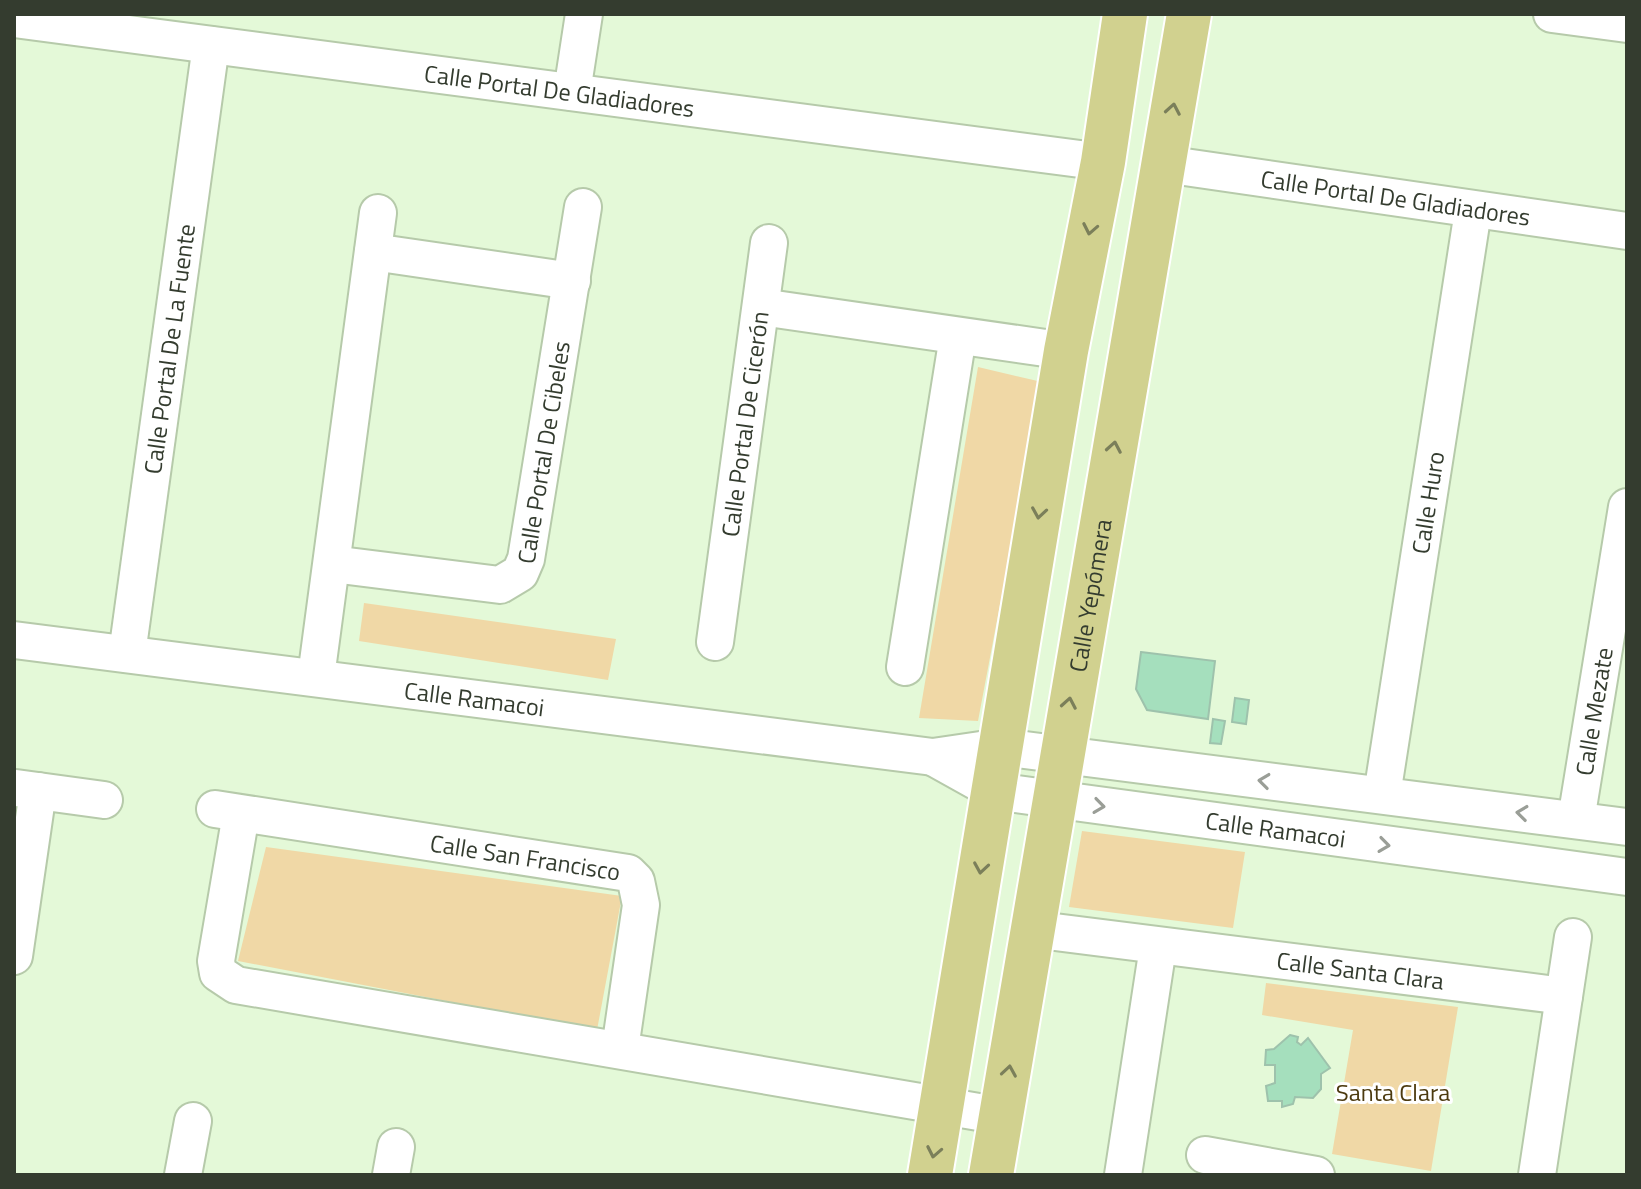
<svg xmlns="http://www.w3.org/2000/svg" width="1641" height="1189" font-family="'Titillium Web',sans-serif">
<style>
.green{fill:#f0d8a6}
.building{fill:#a5dfbd;stroke:#9ec2ac;stroke-width:2}
.lines{fill:none;stroke-linecap:round;stroke-linejoin:round}
.minor-casing{stroke:#b6caaa;stroke-width:40}
.major-casing{stroke:#fff;stroke-width:48}
.minor{stroke:#fff;stroke-width:36}
.major{stroke:#d1d18f;stroke-width:44}
.oneway{stroke:#7b7f5a}
.oneway2{stroke:#9a9e97}
.labels{text-anchor:middle;dominant-baseline:central;stroke-width:6;stroke-linejoin:round;paint-order:stroke}
.street-label{font-size:24px;fill:#343c2f;stroke:#fff}
.park-label{font-size:24px;fill:#4c3a0f;stroke:#fff}
</style>
<rect width="100%" height="100%" fill="#e4f9d8"/>
<path class="green" d="M978,367L1042,382L978,721L919,718Z
M364,603L616,639L608,680L359,641Z
M1082,831L1245,852L1233,928L1069,907Z
M266,847L622,896L597,1030L238,961Z
M1266,983L1458,1007L1431,1171L1332,1154L1353,1030L1262,1015Z"/>
<path class="building" d="M1141,652L1215,661L1208,719L1147,710L1136,689Z
M1235,698L1249,700L1246,724L1232,722Z
M1213,719L1225,721L1221,744L1210,743Z
M1290,1035L1298,1037L1297,1042L1301,1045L1308,1038L1330,1068L1321,1074V1089L1313,1098L1295,1097L1293,1104L1282,1107V1101H1268L1266,1086L1275,1083V1065H1265L1266,1050L1274,1049Z"/>
<g class="lines">
<g class="minor-casing">
<g id="minor">
<path d="M1552,14L1627,24"/>
<path id="s1" d="M14,19L1103,162"/>
<path d="M572,92L584,14"/>
<path id="s2" d="M1164,164L1627,231"/>
<path d="M373,252L572,281"/>
<path d="M761,307L1066,351"/>
<path id="s3" d="M332,564L500,585L520,573L526,559L583,207"/>
<path id="s4" d="M14,640L933,757L1001,747L1627,827"/>
<path id="s5" d="M715,642L769,243"/>
<path id="s6" d="M127,654L211,45"/>
<path d="M905,667L958,336"/>
<path d="M316,677L378,213"/>
<path id="s7" d="M933,757L994,791L1627,877"/>
<path d="M16,788L104,800"/>
<path id="s8" d="M1382,795L1473,211"/>
<path id="s9" d="M215,809L628,873L636,881L641,905L620,1049"/>
<path d="M241,814L216,961L218,973L236,985L1002,1116"/>
<path id="s10" d="M1576,820L1627,507"/>
<path id="s11" d="M1031,929L1564,996"/>
<path d="M14,956L38,791"/>
<path d="M1205,1155L1316,1175"/>
<path d="M183,1175L193,1121"/>
<path d="M391,1175L396,1147"/>
<path d="M1123,1175L1158,947"/>
<path d="M1537,1175L1573,937"/>
</g>
</g>
<g class="major-casing">
<g id="major">
<path d="M930,1175L1066,351L1103,162L1125,14"/>
<path id="s12" d="M991,1175L1189,14"/>
</g>
</g>
<use href="#minor" class="minor"/>
<use href="#major" class="major"/>
</g>
<defs><path id="oneway-chevron" d="M-2-3.5L2.5 0L-2 3.5" fill="none" stroke-width="1.6" stroke-linecap="round" stroke-linejoin="round" transform="scale(2)"/></defs>
<g class="oneway">
<use href="#oneway-chevron" transform="translate(1173 109) rotate(-80)"/>
<use href="#oneway-chevron" transform="translate(1090 229) rotate(101)"/>
<use href="#oneway-chevron" transform="translate(1114 447) rotate(-80)"/>
<use href="#oneway-chevron" transform="translate(1039 513) rotate(99)"/>
<use href="#oneway-chevron" transform="translate(1069 703) rotate(-80)"/>
<use href="#oneway-chevron" transform="translate(981 868) rotate(99)"/>
<use href="#oneway-chevron" transform="translate(1009 1071) rotate(-81)"/>
<use href="#oneway-chevron" transform="translate(934 1152) rotate(101)"/>
</g>
<g class="oneway2">
<use href="#oneway-chevron" transform="translate(1264 781) rotate(-173)"/>
<use href="#oneway-chevron" transform="translate(1099 806) rotate(8)"/>
<use href="#oneway-chevron" transform="translate(1522 813) rotate(-173)"/>
<use href="#oneway-chevron" transform="translate(1384 845) rotate(8)"/>
</g>
<g class="labels">
<g class="street-label">
<text stroke="none"><textPath href="#s1" startOffset="550">Calle Portal De Gladiadores</textPath></text>
<text stroke="none"><textPath href="#s2" startOffset="234">Calle Portal De Gladiadores</textPath></text>
<text stroke="none"><textPath href="#s6" startOffset="308">Calle Portal De La Fuente</textPath></text>
<text stroke="none"><textPath href="#s5" startOffset="220">Calle Portal De Cicerón</textPath></text>
<text stroke="none"><textPath href="#s3" startOffset="316">Calle Portal De Cibeles</textPath></text>
<text stroke="none"><textPath href="#s8" startOffset="296">Calle Huro</textPath></text>
<text stroke="none"><textPath href="#s12" startOffset="588">Calle Yepómera</textPath></text>
<text stroke="none"><textPath href="#s4" startOffset="464">Calle Ramacoi</textPath></text>
<text stroke="none"><textPath href="#s10" startOffset="110">Calle Mezate</textPath></text>
<text stroke="none"><textPath href="#s7" startOffset="354">Calle Ramacoi</textPath></text>
<text stroke="none"><textPath href="#s9" startOffset="314">Calle San Francisco</textPath></text>
<text stroke="none"><textPath href="#s11" startOffset="332">Calle Santa Clara</textPath></text>
</g>
<g class="park-label">
<text x="1393" y="1092">Santa Clara</text>
</g>
</g>
<rect width="1641" height="1189" fill="none" stroke="#343c2f" stroke-width="32"/>
</svg>
